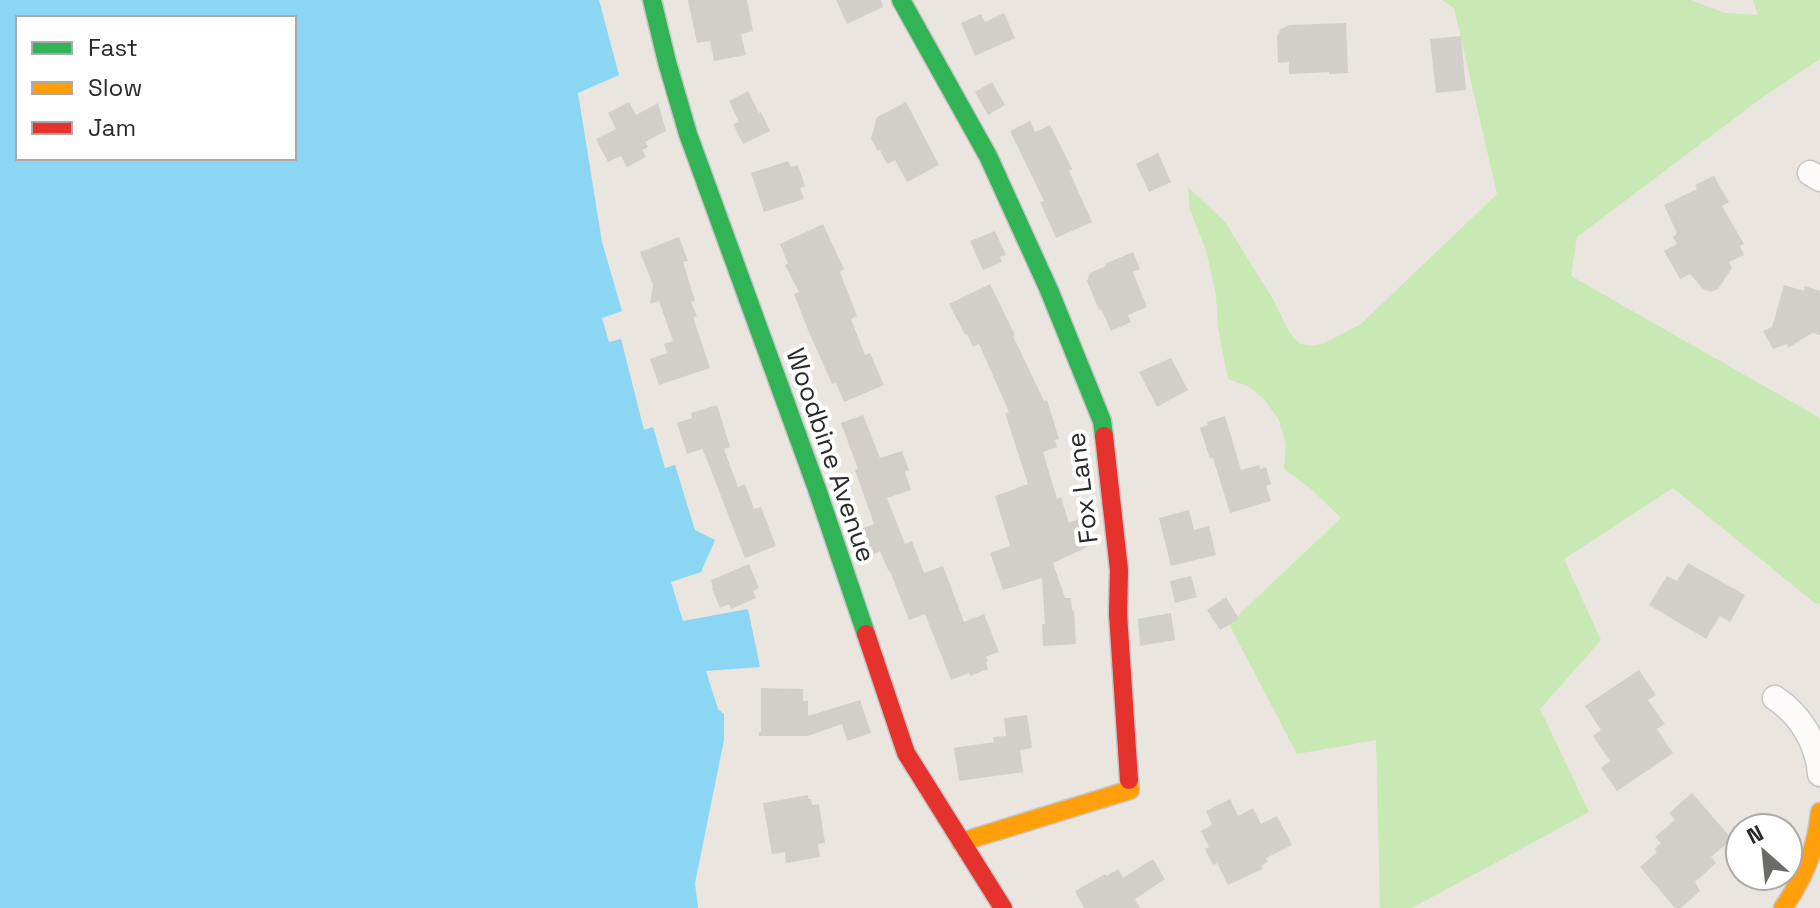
<svg xmlns="http://www.w3.org/2000/svg" width="1820" height="908" font-family="'Space Grotesk',sans-serif">
<style>
.green{fill:#c8e8b4}
.water{fill:#8ad6f3;fill-rule:evenodd}
.building{fill:#d2cfca}
.lines{fill:none;stroke-linecap:round;stroke-linejoin:round}
.street-casing{stroke:#c6c5c5;stroke-width:27}
.fast-casing{stroke:#c6c5c5;stroke-width:21}
.slow-casing{stroke:#c6c5c5;stroke-width:21}
.jam-casing{stroke:#c6c5c5;stroke-width:21}
.street{stroke:#fcfbfa;stroke-width:24}
.fast{stroke:#30b455;stroke-width:18}
.slow{stroke:#ff9f0a;stroke-width:18}
.jam{stroke:#e5322d;stroke-width:18}
.labels{text-anchor:middle;dominant-baseline:central;stroke-width:8;stroke-linejoin:round;paint-order:stroke}
.street-label{font-size:26px;fill:#2a2a2a;stroke:#fff}
</style>
<rect width="100%" height="100%" fill="#eae5de"/>
<path class="green" d="M1442,0H1690L1725,13L1758,15L1753,0H1820V59L1760,99L1577,237L1571,276L1820,418V603L1816,604L1673,488L1564,559L1601,640L1540,709L1589,812L1412,908H1380L1376,740L1297,754L1229,624L1341,518L1311,489L1284,469L1286,444L1279,420L1264,399L1248,386L1228,379L1218,328L1216,295L1206,250L1190,210L1188,187L1225,222L1274,301L1290,333L1300,344L1312,346L1323,344L1361,324L1497,194L1454,8Z"/>
<path class="water" d="M0,0H599L619,75L578,93L602,242L622,311L602,318L609,342L621,339L644,430L653,427L665,468L675,465L695,530L715,540L701,572L671,582L683,621L748,609L760,667L706,671L718,709L724,714V740L695,883L698,908H0ZM18,18H294V158H18Z"/>
<path class="building" d="M688,0H747L753,31L741,34L746,55L714,61L710,41L697,43Z
M836,0H881L883,7L847,24Z
M1004,13L1015,38L975,56L961,23L981,14L985,22Z
M1346,23L1348,73L1329,74V72L1289,74V62L1278,63L1277,36L1280,30L1289,25Z
M1461,36L1466,90L1436,93L1430,39Z
M992,82L1005,105L988,115L975,92Z
M748,91L759,113L761,112L770,131L743,144L733,124L739,122L729,101Z
M629,102L636,115L658,103L666,131L645,142L648,147L642,150L646,157L627,167L621,156L608,162L596,139L616,129L608,113Z
M906,102L939,165L907,182L895,160L887,164L880,150L878,151L871,139L877,117Z
M1030,121L1035,132L1050,125L1072,169L1069,171L1092,222L1056,238L1040,202L1044,201L1010,131Z
M1158,153L1171,182L1149,192L1136,164Z
M788,161L791,167L798,165L805,186L800,188L804,199L764,212L751,173Z
M1714,176L1729,202L1722,206L1744,244L1740,246L1744,255L1729,262L1732,268L1718,289L1711,292L1703,289L1690,274L1680,279L1664,251L1677,244L1673,237L1677,233L1664,205L1697,189L1695,185Z
M823,224L844,269L840,272L857,316L851,319L865,355L870,353L884,385L844,402L836,383L832,384L808,330L794,294L799,292L785,265L788,264L780,244Z
M995,231L1006,255L1000,257L1002,262L983,270L970,241Z
M679,237L688,261L683,262L695,301L691,302L697,316L693,317L710,368L659,385L650,359L667,353L664,344L673,341L659,301L650,304L653,285L640,252Z
M1133,252L1140,269L1133,272L1147,307L1128,315L1131,322L1111,331L1101,309L1099,310L1087,281L1090,273L1106,266L1105,264Z
M990,284L1015,335L1013,336L1044,401L1047,400L1059,439L1055,440L1057,447L1043,452L1057,499L1061,497L1069,523L1085,516L1092,532L1085,535L1089,546L1053,563L1065,598H1071L1072,611L1074,610L1076,644L1043,646L1042,624H1045L1042,578L1003,590L990,553L1010,546L995,496L1028,484L1005,413L1009,412L979,344L973,347L967,334L965,335L949,304Z
M1784,285L1804,291L1805,286L1820,291V335L1812,333L1788,348L1787,344L1773,349L1763,331L1772,327Z
M1171,358L1188,390L1157,407L1139,372Z
M717,405L730,447L724,449L738,487L745,484L754,509L761,507L776,546L745,558L705,455L702,449L687,454L677,423L692,418L691,413Z
M863,415L880,458L902,451L909,470L905,472L911,490L887,498L905,544L912,541L924,573L943,566L964,622L984,614L999,652L986,657L988,661L986,662L988,669L970,676L969,673L951,680L925,614L909,620L890,571L889,572L880,551L870,556L859,530L874,524L855,470L858,469L841,423Z
M1225,416L1241,470L1259,465L1260,469L1266,467L1271,484L1266,486L1271,501L1230,513L1213,458L1210,459L1200,428L1208,425L1207,422Z
M1189,510L1194,530L1209,526L1216,555L1171,566L1159,518Z
M1688,563L1745,595L1730,622L1720,616L1706,639L1649,605L1667,576L1677,581Z
M749,564L759,588L753,591L756,598L731,609L729,604L720,608L712,588L713,587L711,580Z
M1191,576L1197,597L1175,603L1170,581Z
M1226,597L1239,619L1220,630L1207,610Z
M1171,613L1175,640L1140,646L1138,619Z
M1639,670L1656,695L1648,700L1665,724L1657,729L1673,753L1617,791L1601,768L1610,761L1593,736L1601,730L1585,706Z
M761,688L803,689V701H808V716L860,700L871,733L847,741L842,724L808,736H759V732H761Z
M1027,715L1032,748L1020,750L1023,772L959,781L954,748L994,742L993,737L1006,736L1004,718Z
M1692,793L1732,839L1711,857L1716,863L1695,882L1700,891L1681,908H1675L1640,867L1657,852L1654,849L1661,843L1655,837L1675,820L1669,813Z
M808,795V799H811L812,805L819,804L825,843L818,844L820,857L786,863L785,852L772,854L763,803Z
M1230,799L1238,816L1253,808L1261,824L1277,816L1292,845L1266,858L1268,862L1261,866L1262,869L1228,885L1217,863L1213,865L1205,849L1209,847L1201,831L1212,825L1206,811Z
M1153,859L1165,879L1135,899L1140,908H1084L1075,891L1105,874L1107,876L1118,869L1123,878Z"/>
<g class="lines">
<g class="street-casing">
<path id="street" d="M1810,173L1820,179
M1775,698C1800,714 1818,744 1820,774"/>
</g>
<g class="fast-casing">
<path id="fast" d="M652,0L667,62L688,134L817,489L866,634
M901,0L988,156L1049,290L1102,421L1104,436"/>
</g>
<g class="slow-casing">
<path id="slow" d="M961,842L1130,790L1129,780
M1783,908C1804,878 1817,848 1820,812"/>
</g>
<g class="jam-casing">
<path id="jam" d="M1104,436L1119,570L1118,614L1129,780
M866,634L906,753L1003,908"/>
</g>
<use href="#street" class="street"/>
<use href="#fast" class="fast"/>
<use href="#slow" class="slow"/>
<use href="#jam" class="jam"/>
</g>
<g class="labels">
<g class="street-label">
<text transform="translate(831 455) rotate(71)">Woodbine Avenue</text>
<text transform="translate(1082 488) rotate(-97)">Fox Lane</text>
</g>
</g>
<rect x="16" y="16" width="280" height="144" fill="#ffffff" stroke="#aaaaaa" stroke-width="2"/>
<rect x="32" y="42" width="40" height="12" fill="#30b455" stroke="#aaaaaa" stroke-width="2"/>
<text x="88" y="56" font-size="24" fill="#2a2a2a">Fast</text>
<rect x="32" y="82" width="40" height="12" fill="#ff9f0a" stroke="#aaaaaa" stroke-width="2"/>
<text x="88" y="96" font-size="24" fill="#2a2a2a">Slow</text>
<rect x="32" y="122" width="40" height="12" fill="#e5322d" stroke="#aaaaaa" stroke-width="2"/>
<text x="88" y="136" font-size="24" fill="#2a2a2a">Jam</text>
<g transform="translate(1764 852) rotate(333)"><circle r="38" fill="#ffffff" stroke="#aaaaaa" stroke-width="2"/>
<path d="M0-6L14 30L0 20L-14 30Z" fill="#6d6b69"/>
<text y="-12" font-size="22" font-weight="bold" text-anchor="middle" fill="#2a2a2a">N</text>
</g>
</svg>
